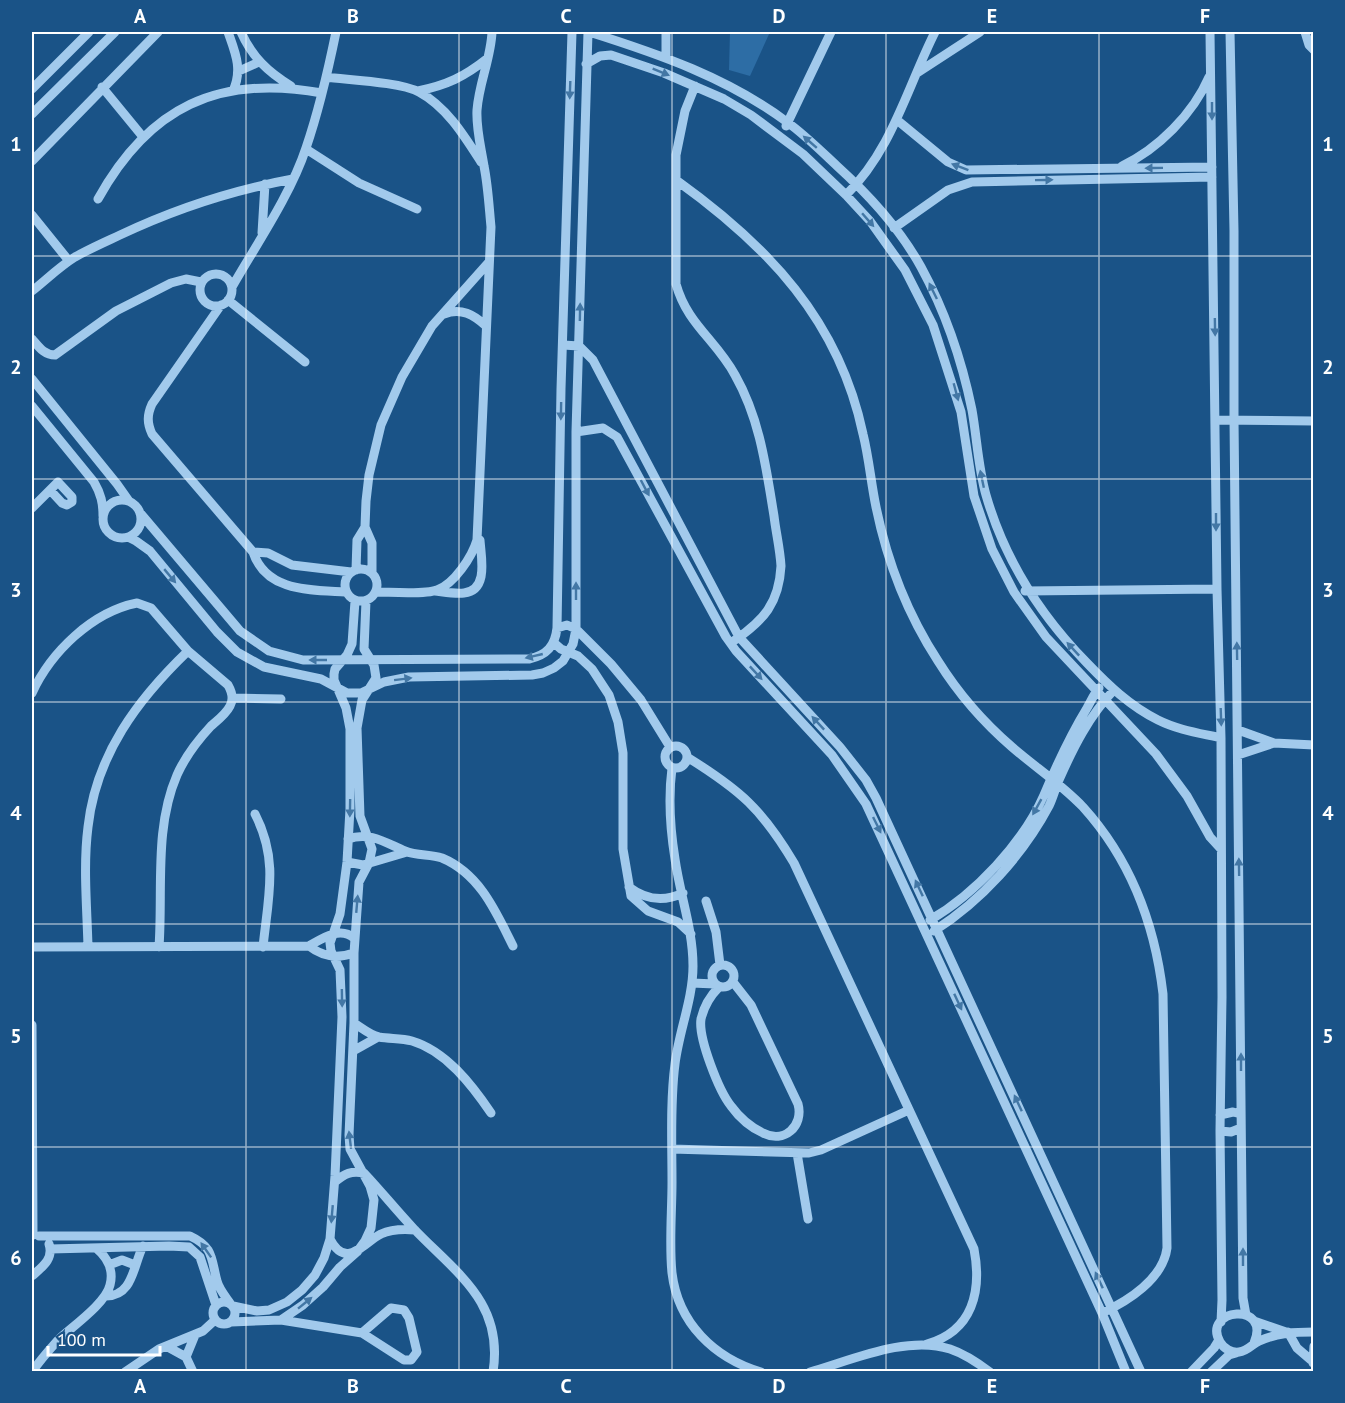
<svg xmlns="http://www.w3.org/2000/svg" width="1345" height="1403" font-family="'PT Sans',sans-serif">
<style>
.green{fill:#2d6da5}
.lines{fill:none;stroke-linecap:round;stroke-linejoin:round}
.minor{stroke:#a2caec;stroke-width:9}
.oneway{fill:#4377a5}
.grid{fill:none;stroke:#fff;stroke-width:1.5;stroke-opacity:0.55}
.neatline{fill:none;stroke:#fff;stroke-width:2}
.grid-label{font-size:20px;text-anchor:middle;font-weight:bold;fill:#fff}
</style>
<rect width="100%" height="100%" fill="#1a5387"/>
<path class="green" d="M730,32H770L750,76L729,70Z"/>
<g class="lines">
<path class="minor" d="M228,32C235,52 243,69 233,91
M241,32C252,57 268,72 291,86
M589,32C659,54 728,78 787,122C805,135 821,151 837,166C869,195 900,229 921,267C945,311 962,361 972,410C977,438 978,467 986,495C1005,561 1040,615 1087,663C1108,685 1130,706 1158,720C1178,730 1199,733 1221,738
M1210,32L1217,589L1221,738L1222,997L1220,1131L1222,1300L1221,1322
M1230,32L1234,231V419L1243,1298L1246,1315
M1305,32L1309,45L1314,50
M666,58V32
M586,64L600,56L611,55L664,73L724,99L751,115L803,154L846,195L870,221L905,270L933,325L961,412L974,496L992,549L1014,592L1046,637L1156,754L1187,796L1210,837L1221,849
M239,71L259,62
M917,73L980,32
M326,77C349,80 400,82 419,92C447,107 465,137 481,162
M695,86L685,111L676,155V284C687,324 716,340 735,375C760,419 766,467 774,516C776,533 780,549 781,566C779,603 764,620 735,640
M102,87L143,137
M32,89L89,32
M418,91C447,85 464,77 488,58
M32,114L115,32
M897,120L948,162L966,170L1212,167
M786,126L831,32
M306,149L359,183L417,209
M32,161L158,32
M1122,166C1158,149 1193,114 1209,77
M676,180C768,246 839,320 863,434C869,458 871,483 876,507C887,561 908,615 938,661C958,693 983,722 1012,747C1035,767 1061,784 1083,807C1130,859 1155,925 1163,994L1167,1248C1163,1279 1128,1301 1102,1313
M846,195C892,150 907,88 935,32
M98,199C149,107 218,74 322,93
M32,215L69,261
M894,228L948,190L972,182L1212,177
M262,233L265,184
M200 290a16 16 0 1 1 32 0a16 16 0 1 1-32 0Z
M232,287C256,245 291,194 306,148C319,110 328,71 336,32
M32,291C46,280 59,267 75,257C89,249 105,242 120,235C175,209 233,190 293,179
M228,300L305,362
M221,305L152,404C147,415 147,423 152,434L253,552C266,592 311,590 345,592
M444,314C461,307 474,315 486,326
M32,339C39,347 44,355 55,355L116,311L171,283L186,279L201,282
M563,345L579,346L593,360L739,637L840,747L866,780L876,798L1141,1372
M32,379L117,484L129,501
M32,406L94,482C101,494 103,503 103,516
M1215,420L1314,421
M576,432L603,428L617,437L726,637L736,651L832,755L866,804L1102,1313L1126,1372
M103 519a19 19 0 1 1 38 0a19 19 0 1 1-38 0Z
M32,508L58,482L72,497V502L67,505L62,503L50,490
M141,514L240,631L269,651L303,660L529,659C547,655 555,646 557,628L561,389L572,32
M128,537L136,541L150,551L217,632L237,652L264,667L321,679L347,693H361L384,682L409,677L532,675L543,673L554,668L563,661L573,644L576,629V432L588,32
M253,552L268,553L292,565L351,572
M345 585a16 16 0 1 1 32 0a16 16 0 1 1-32 0Z
M356,570L357,540L365,527
M372,573V543L365,527L366,501L369,475L381,425L402,377L432,326L489,262
M435,591C444,592 455,594 464,593C489,590 481,557 480,540
M1025,591L1217,589
M376,592C390,592 425,595 437,590C454,584 472,557 477,540L491,227C489,206 488,186 484,166C481,147 476,129 477,110C479,83 491,58 492,32
M557,628L567,625L576,629L611,664L641,700L670,747
M554,643L561,649L578,656L592,669L609,695L618,722L623,753V849L631,896L648,911L678,922L691,934
M32,693C51,652 92,612 137,603L151,608L188,651L228,685C232,692 234,699 230,706C226,714 218,720 211,726C198,740 185,757 177,775C154,828 163,890 159,947
M233,698L281,699
M1238,730L1274,743L1314,745
M665 757a11 11 0 1 1 22 0a11 11 0 1 1-22 0Z
M1238,755L1274,743
M687,757C740,790 762,809 794,863L974,1249C982,1291 973,1331 927,1344
M672,768C668,799 670,828 675,859C680,895 693,929 693,966C693,999 679,1031 675,1064C670,1102 672,1144 672,1182C672,1212 669,1244 672,1273C678,1323 714,1358 761,1372
M255,814C279,860 268,898 263,947
M348,839C370,831 386,843 405,851C417,856 430,854 442,858C480,874 496,912 513,946
M347,862L363,865L407,852
M629,887C646,900 664,902 683,893
M706,901L716,932L720,965
M930,920C975,894 1023,843 1044,795C1057,764 1070,736 1087,708C1091,701 1094,694 1099,688
M934,931C981,901 1023,855 1049,806C1053,798 1055,789 1059,780C1073,748 1089,716 1114,690
M309,946C323,957 337,959 354,953
M32,947L309,946C323,938 340,926 354,938
M88,947C87,907 83,866 88,827C96,755 137,700 188,651
M712 976a11 11 0 1 1 22 0a11 11 0 1 1-22 0Z
M692,983L715,984
M719,987C710,996 704,1006 701,1019C698,1038 719,1091 731,1106C739,1117 750,1127 763,1133C784,1144 804,1126 798,1104L751,1005L733,982
M354,1023C362,1028 370,1035 379,1037C390,1039 401,1038 412,1041C446,1051 472,1085 491,1113
M32,1025L33,1235
M353,1051L378,1037
M1220,1115L1233,1112L1241,1114
M1220,1131L1231,1132L1241,1128
M672,1149L809,1153L821,1150L909,1110
M797,1153L808,1219
M335,1182C345,1173 351,1171 364,1173C381,1191 397,1211 414,1229C456,1273 504,1302 493,1372
M39,1236H190C214,1247 211,1259 217,1281C219,1289 225,1296 230,1303
M330,1239C346,1270 363,1243 381,1234C392,1229 404,1229 415,1230
M50,1249L169,1246L189,1247L200,1257L216,1305
M109,1265L122,1260L135,1265
M32,1276C42,1267 54,1259 49,1244
M105,1296C133,1297 133,1266 143,1246
M213 1313a11 11 0 1 1 22 0a11 11 0 1 1-22 0Z
M233,1306L257,1311L269,1310L287,1302L302,1290L315,1275L324,1258L330,1239L335,1176L342,1017L340,970L331,951L330,943L340,914L347,862L350,809V729L346,708L334,680V674L335,669L347,655L352,644L355,601
M391,1308L404,1310L409,1318L417,1352L411,1360H404L362,1333Z
M281,1320L362,1333
M1254,1321L1286,1332
M231,1322L281,1320L303,1305L323,1287L340,1267L357,1252L365,1241L371,1228L374,1200L370,1186L350,1149L349,1135L354,1023V953L359,882L369,863L372,849L360,816L357,728L362,700L376,678L374,665L364,649L366,601
M1288,1332L1297,1348L1311,1360
M1254,1343C1272,1301 1201,1308 1220,1342C1224,1349 1232,1353 1239,1352C1248,1351 1252,1344 1259,1341C1277,1333 1294,1332 1314,1332
M166,1346L186,1357L193,1372
M186,1357L195,1335
M1313,1363L1314,1346
M32,1372C40,1360 50,1349 59,1339C73,1326 106,1303 110,1285C114,1270 107,1257 96,1248
M125,1372L159,1349L203,1331L215,1320
M810,1372C852,1360 907,1335 950,1349C965,1354 978,1363 990,1372
M1191,1372L1214,1348L1219,1340
M1211,1372L1229,1355L1236,1353"/>
</g>
<defs><path id="oneway-solid" d="M-6-.8H1V-3.2L6.5 0L1 3.2V.8H-6Z" transform="scale(1.5)"/></defs>
<g class="oneway">
<use href="#oneway-solid" transform="translate(661 72) rotate(22)"/>
<use href="#oneway-solid" transform="translate(570 90) rotate(92)"/>
<use href="#oneway-solid" transform="translate(1212 111) rotate(90)"/>
<use href="#oneway-solid" transform="translate(810 142) rotate(-139)"/>
<use href="#oneway-solid" transform="translate(960 167) rotate(-159)"/>
<use href="#oneway-solid" transform="translate(1154 168) rotate(179)"/>
<use href="#oneway-solid" transform="translate(1044 180) rotate(-1)"/>
<use href="#oneway-solid" transform="translate(868 220) rotate(49)"/>
<use href="#oneway-solid" transform="translate(933 291) rotate(-116)"/>
<use href="#oneway-solid" transform="translate(580 312) rotate(-89)"/>
<use href="#oneway-solid" transform="translate(1215 327) rotate(89)"/>
<use href="#oneway-solid" transform="translate(956 392) rotate(75)"/>
<use href="#oneway-solid" transform="translate(561 411) rotate(91)"/>
<use href="#oneway-solid" transform="translate(982 479) rotate(-102)"/>
<use href="#oneway-solid" transform="translate(645 488) rotate(62)"/>
<use href="#oneway-solid" transform="translate(1216 522) rotate(90)"/>
<use href="#oneway-solid" transform="translate(170 576) rotate(50)"/>
<use href="#oneway-solid" transform="translate(576 591) rotate(-90)"/>
<use href="#oneway-solid" transform="translate(1073 649) rotate(-133)"/>
<use href="#oneway-solid" transform="translate(1237 651) rotate(-91)"/>
<use href="#oneway-solid" transform="translate(534 656) rotate(167)"/>
<use href="#oneway-solid" transform="translate(318 660) rotate(180)"/>
<use href="#oneway-solid" transform="translate(756 673) rotate(47)"/>
<use href="#oneway-solid" transform="translate(403 679) rotate(-7)"/>
<use href="#oneway-solid" transform="translate(1221 717) rotate(88)"/>
<use href="#oneway-solid" transform="translate(818 723) rotate(-133)"/>
<use href="#oneway-solid" transform="translate(1037 807) rotate(119)"/>
<use href="#oneway-solid" transform="translate(350 808) rotate(91)"/>
<use href="#oneway-solid" transform="translate(877 825) rotate(64)"/>
<use href="#oneway-solid" transform="translate(1239 867) rotate(-91)"/>
<use href="#oneway-solid" transform="translate(919 888) rotate(-115)"/>
<use href="#oneway-solid" transform="translate(357 904) rotate(-85)"/>
<use href="#oneway-solid" transform="translate(342 998) rotate(89)"/>
<use href="#oneway-solid" transform="translate(958 1002) rotate(65)"/>
<use href="#oneway-solid" transform="translate(1241 1062) rotate(-90)"/>
<use href="#oneway-solid" transform="translate(1018 1103) rotate(-115)"/>
<use href="#oneway-solid" transform="translate(350 1140) rotate(-97)"/>
<use href="#oneway-solid" transform="translate(332 1214) rotate(95)"/>
<use href="#oneway-solid" transform="translate(206 1250) rotate(-125)"/>
<use href="#oneway-solid" transform="translate(1243 1257) rotate(-90)"/>
<use href="#oneway-solid" transform="translate(1099 1280) rotate(-115)"/>
<use href="#oneway-solid" transform="translate(305 1303) rotate(-39)"/>
</g>
<path class="grid" d="M246,32V1372M459,32V1372M672,32V1372M886,32V1372M1099,32V1372M32,256H1314M32,479H1314M32,702H1314M32,924H1314M32,1147H1314"/>
<rect width="1345" height="1403" fill="none" stroke="#1a5387" stroke-width="66"/>
<path d="M48 1346v9h112v-9" fill="none" stroke="#ffffff" stroke-width="3"/>
<text x="57" y="1346" font-size="18" fill="#ffffff" stroke="#1a5387" stroke-width="4.5" paint-order="stroke">100 m</text>
<rect x="33" y="33" width="1279" height="1337" class="neatline"/>
<g class="grid-label">
<text x="140" y="23">A</text>
<text x="353" y="23">B</text>
<text x="566" y="23">C</text>
<text x="779" y="23">D</text>
<text x="992" y="23">E</text>
<text x="1205" y="23">F</text>
<text x="16" y="151">1</text>
<text x="1328" y="151">1</text>
<text x="16" y="374">2</text>
<text x="1328" y="374">2</text>
<text x="16" y="597">3</text>
<text x="1328" y="597">3</text>
<text x="16" y="820">4</text>
<text x="1328" y="820">4</text>
<text x="16" y="1043">5</text>
<text x="1328" y="1043">5</text>
<text x="16" y="1265">6</text>
<text x="1328" y="1265">6</text>
<text x="140" y="1393">A</text>
<text x="353" y="1393">B</text>
<text x="566" y="1393">C</text>
<text x="779" y="1393">D</text>
<text x="992" y="1393">E</text>
<text x="1205" y="1393">F</text>
</g>
</svg>
